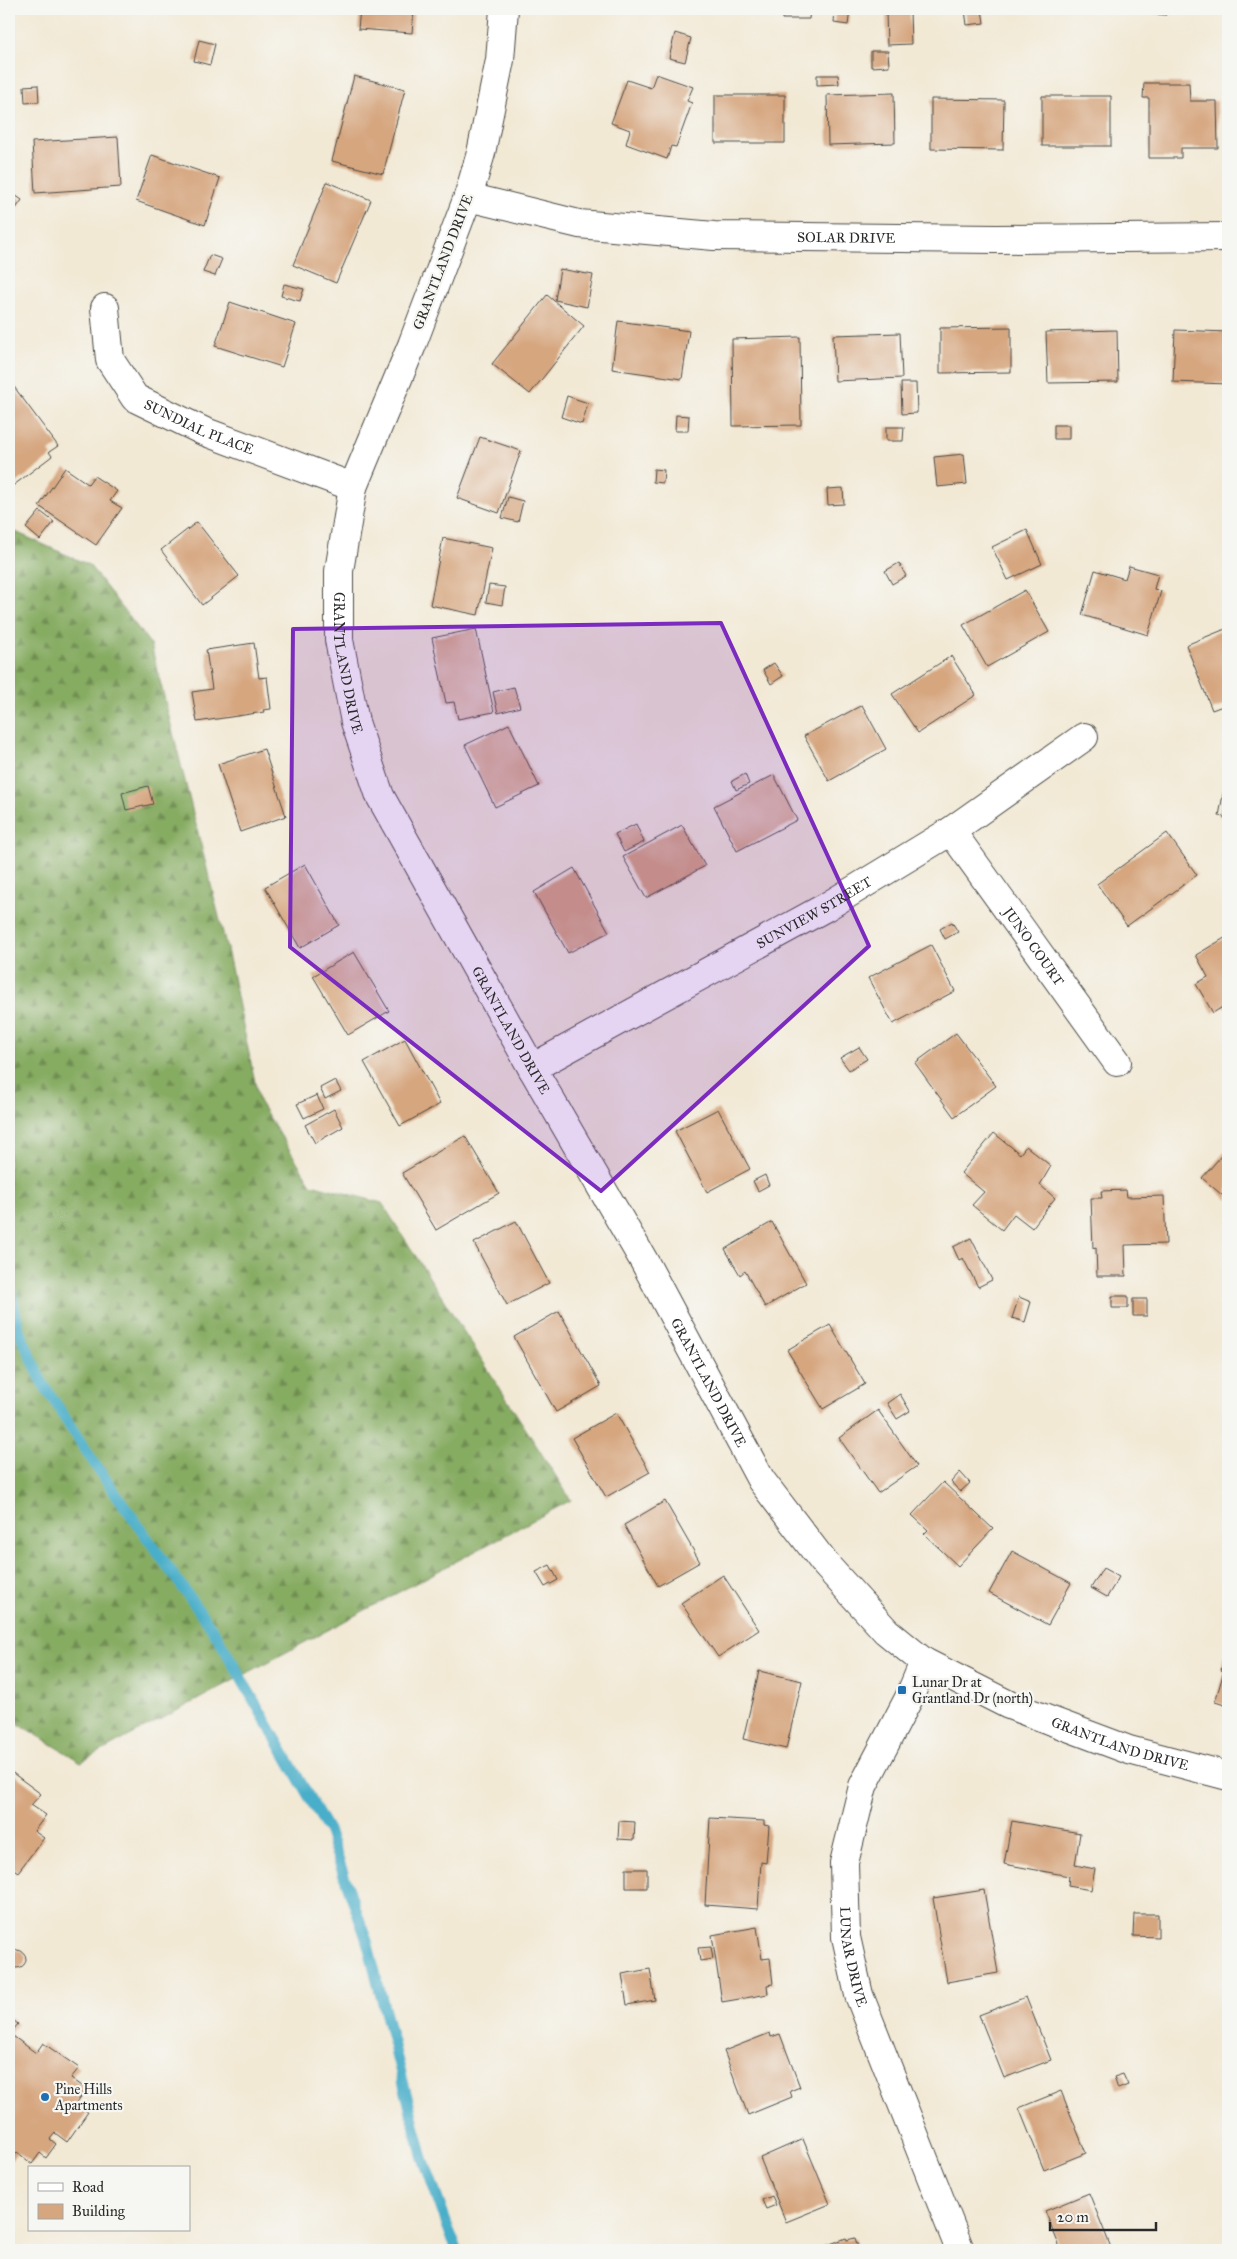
<svg xmlns="http://www.w3.org/2000/svg" width="1237" height="2259" font-family="'IM FELL Great Primer',serif">
<style>
.forest{fill:url(#forest-firs);stroke:#586c46}
.lines{fill:none;stroke-linecap:round;stroke-linejoin:round}
.stream{stroke:#49aec9;stroke-width:11}
.building{fill:#d6a67f}
.minor-casing{stroke:#494844;stroke-width:30}
.minor{stroke:#fff;stroke-width:28}
.marked{fill:#7b2cbf;fill-opacity:0.2;stroke:#7b2cbf;stroke-width:4;stroke-linejoin:round}
.poi-dot{fill:#1f6fb2;stroke:#f6f6f2;stroke-width:2}
.labels{text-anchor:middle;dominant-baseline:central;stroke-width:4.5;stroke-linejoin:round;paint-order:stroke}
.street-label{font-size:14px;fill:#2b2b2b;stroke:#f6f6f2}
.poi-label{font-size:14px;fill:#2b2b2b;stroke:#f6f6f2;text-anchor:start}
</style>
<defs>
<pattern id="forest-firs" width="22" height="20" patternUnits="userSpaceOnUse" patternTransform="scale(1.25)"><rect width="22" height="20" fill="#86ac62"/><path d="M5 1l3.5 6h-7zM16 11l3.5 6h-7z" fill="#6e8c51"/></pattern>
</defs>
<rect width="100%" height="100%" fill="#f6f6f2"/>
<filter id="ink" filterUnits="userSpaceOnUse"><feTurbulence type="fractalNoise" baseFrequency=".02" numOctaves="2"/><feDisplacementMap in="SourceGraphic" scale="10" xChannelSelector="R" yChannelSelector="G"/><feConvolveMatrix kernelMatrix="1 2 1 2 8 2 1 2 1" color-interpolation-filters="sRGB"/></filter>
<filter id="wash" filterUnits="userSpaceOnUse"><feTurbulence type="fractalNoise" baseFrequency=".0096" numOctaves="4" result="noise"/><feDisplacementMap in="SourceGraphic" scale="20" xChannelSelector="R" yChannelSelector="G"/><feGaussianBlur stdDeviation="1.12" result="paint"/><feColorMatrix in="noise" values="0 0 0 0 0 0 0 0 0 0 0 0 0 0 0 0 0 1.4 0 .05"/><feComposite in="paint" operator="in"/></filter>
<g filter="url(#wash)">
<rect width="100%" height="100%" fill="#f2e9d5"/>
<path class="forest" d="M9,529L89,565L151,645L227,949L259,1101L311,1184L382,1203L571,1500L81,1762L9,1718Z"/>
<g class="lines">
<path class="stream" d="M9,1282L19,1330L42,1382L94,1463L217,1636L328,1830L367,1941L422,2155L451,2236L458,2250"/>
</g>
<g id="blocks">
<path class="building" d="M360,9H414L412,33L358,29Z
M782,9H810L809,19H782Z
M835,9L850,10L848,25L834,23Z
M982,9L984,23L967,25L965,10Z
M1149,9H1166V15L1148,13Z
M910,11L911,44L887,45L886,12Z
M675,33L691,38L685,62L669,58Z
M199,40L215,44L210,65L194,61Z
M871,51H888L889,66L871,67Z
M656,74L693,87L687,101L692,103L676,147L671,146L667,159L626,144L630,130L611,123L627,80L651,88Z
M817,75H838L839,84L817,85Z
M354,76L405,89L383,174L332,161Z
M1144,83H1189L1190,101H1217L1218,148H1181V158H1149V98H1143Z
M38,85L39,102L25,103L24,86Z
M894,93L895,143L828,145L827,95Z
M715,95H785V143H715Z
M1042,96H1111V146H1042Z
M931,99L1004,100L1003,150L931,149Z
M118,137L121,187L35,193L32,142Z
M152,155L220,178L205,225L136,201Z
M327,182L371,200L336,283L293,265Z
M9,191L22,200L9,218Z
M210,255L222,259L215,276L203,272Z
M560,269L593,275L587,307L555,300Z
M284,284L304,289L300,301L281,296Z
M547,295L584,326L530,394L492,364Z
M230,302L296,324L282,367L215,346Z
M618,321L689,331L682,379L612,369Z
M1011,327V372L940,373V328Z
M1117,330L1118,382L1048,383L1046,332Z
M1175,330L1228,332V384L1173,382Z
M900,333L902,378L835,381L833,335Z
M800,337L801,425L733,426L732,339Z
M9,380L58,446L49,452L52,456L10,488Z
M901,383H916L917,413L902,414Z
M567,396L588,403L582,424L561,417Z
M676,415L689,416L688,431H675Z
M1054,425H1069V439H1054Z
M886,427H904L903,441H886Z
M480,437L521,451L499,513L457,498Z
M964,454L967,484L937,487L934,457Z
M65,468L88,484L94,476L117,491L110,501L122,508L96,545L39,506Z
M654,469L664,470L663,483L653,482Z
M843,488L844,504L828,505L827,489Z
M508,497L523,501L518,522L502,518Z
M40,511L54,522L40,540L26,528Z
M197,522L239,576L202,605L161,550Z
M1027,530L1042,564L1008,580L992,547Z
M443,538L492,548L478,615L430,605Z
M899,563L906,576L892,584L885,571Z
M1129,566L1158,574L1154,589L1161,591L1148,635L1082,615L1095,570L1125,579Z
M489,585L505,587L502,605L486,602Z
M1025,590L1049,632L987,667L963,625Z
M1228,628V704L1212,710L1186,645Z
M476,629L494,712L458,719L454,702L446,703L432,638Z
M254,643L259,678L267,677L271,709L263,710L264,712L197,722L192,692L212,689L206,650Z
M951,656L976,695L918,733L892,694Z
M774,663L783,676L771,684L763,670Z
M514,687L520,707L498,713L493,692Z
M862,705L886,749L829,781L804,736Z
M509,724L539,786L495,807L465,745Z
M264,749L286,816L240,832L218,764Z
M1227,773H1228V818L1219,816Z
M745,774L749,784L736,790L732,781Z
M774,775L797,820L737,851L714,806Z
M148,786L153,804L126,810L122,793Z
M636,824L644,842L624,852L615,834Z
M682,825L705,866L646,898L623,857Z
M1167,833L1197,875L1127,926L1097,884Z
M305,864L339,925L300,948L265,887Z
M574,868L609,932L568,953L534,892Z
M952,922L958,932L945,939L940,929Z
M1228,936V1012L1224,1006L1213,1013L1196,984L1208,977L1196,955Z
M931,945L955,991L893,1024L868,978Z
M354,952L389,1011L348,1035L313,976Z
M956,1033L996,1086L954,1117L915,1063Z
M405,1039L440,1104L400,1126L364,1062Z
M859,1047L867,1059L849,1070L840,1058Z
M335,1080L341,1091L325,1099L320,1088Z
M317,1095L323,1109L304,1118L297,1104Z
M334,1109L343,1127L315,1143L305,1125Z
M718,1109L750,1169L707,1192L675,1131Z
M994,1133L1020,1154L1026,1146L1051,1166L1040,1185L1055,1198L1032,1228L1014,1214L1002,1230L972,1205L984,1192L961,1173Z
M465,1136L499,1193L436,1230L402,1173Z
M1228,1148V1200L1202,1178Z
M765,1175L769,1185L758,1191L753,1181Z
M1126,1190L1127,1197L1164,1196L1166,1244L1125,1245L1126,1276H1097L1096,1247L1093,1248L1091,1198H1102L1101,1191Z
M516,1221L549,1283L507,1305L474,1243Z
M772,1222L806,1283L765,1307L745,1271L740,1275L725,1249Z
M971,1238L992,1280L978,1287L963,1258L959,1260L953,1247Z
M1112,1296H1128V1308H1112Z
M1019,1297L1031,1302L1025,1322L1012,1318Z
M1133,1299H1147V1316H1133Z
M559,1311L601,1386L556,1412L514,1337Z
M830,1325L865,1384L823,1409L787,1350Z
M900,1394L910,1411L897,1419L887,1403Z
M878,1410L917,1466L878,1493L839,1438Z
M616,1413L650,1472L606,1497L572,1438Z
M960,1472L970,1483L960,1492L951,1482Z
M943,1482L993,1529L958,1566L924,1534L928,1530L912,1515Z
M665,1501L700,1562L658,1586L624,1525Z
M1012,1551L1071,1583L1048,1625L989,1593Z
M550,1565L558,1580L545,1587L536,1572Z
M1103,1568L1119,1577L1107,1597L1091,1588Z
M723,1575L759,1630L718,1657L681,1603Z
M1228,1645V1706L1215,1702L1224,1671L1221,1670Z
M759,1671L802,1681L786,1749L743,1739Z
M10,1771L41,1794L31,1805L46,1815L34,1831L44,1838L18,1872L9,1866Z
M710,1818L764,1821V1825L769,1826L766,1863L761,1862L758,1909L705,1905Z
M619,1821L635,1822L634,1840L618,1839Z
M1012,1821L1080,1833L1075,1865L1095,1869L1091,1890L1068,1886L1069,1876L1004,1864Z
M626,1869H647V1888H626Z
M984,1890L998,1973L947,1982L933,1898Z
M1134,1914H1158V1937L1133,1936Z
M757,1927L762,1959L770,1958L773,1984L767,1985L768,1994L722,2002L712,1935Z
M711,1947L713,1959L700,1961L698,1948Z
M8 1959a9 9 0 1 1 18 0a9 9 0 1 1-18 0Z
M650,1969L655,2000L627,2005L622,1974Z
M1026,1997L1051,2060L1004,2078L979,2015Z
M9,2017L18,2024L10,2034L36,2053L43,2043L79,2068L71,2078L86,2089L76,2104L88,2112L67,2142L55,2133L50,2139L56,2144L46,2158L40,2153L32,2164L17,2152L10,2162L9,2161Z
M770,2033L771,2037L780,2034L800,2087L790,2091L792,2097L748,2115L724,2051Z
M1123,2074L1128,2085L1118,2089L1114,2077Z
M1061,2091L1086,2153L1044,2170L1019,2108Z
M803,2139L830,2204L786,2222L760,2158Z
M1089,2193L1112,2250H1061L1045,2211Z
M772,2196L776,2205L766,2209L762,2200Z
M846,2238L847,2240L855,2238L859,2250H815Z"/>
</g>
</g>
<g filter="url(#ink)">
<use href="#blocks" fill-opacity="0" stroke="#494844" stroke-width="1"/>
<g class="lines">
<g class="minor-casing">
<g id="minor">
<path id="s1" d="M504,9L500,60L481,153L468,197L412,345L353,487L339,571V640L355,722L380,796L532,1068L644,1261L761,1480L826,1565L886,1631L924,1662L1009,1705L1129,1750L1228,1776"/>
<path id="s2" d="M468,197L579,224L714,236L996,239L1228,237"/>
<path id="s3" d="M105,308L110,360L135,398L203,431L353,487"/>
<path id="s4" d="M951,831L1117,1062"/>
<path id="s5" d="M532,1068L826,907L951,831L1084,737"/>
<path id="s6" d="M924,1662L909,1698L863,1786L844,1863L846,1937L859,1995L960,2250"/>
</g>
</g>
<use href="#minor" class="minor"/>
</g>
</g>
<path class="marked" d="M721,623L869,946L601,1191L290,947L293,629Z"/>
<g class="poi-dot">
<rect x="897" y="1685" width="10" height="10" rx="2.5"/>
<circle cx="45" cy="2097" r="5"/>
</g>
<g class="labels">
<g class="street-label">
<text stroke="none"><textPath href="#s2" startOffset="382">SOLAR DRIVE</textPath></text>
<text transform="translate(443 262) rotate(-69)">GRANTLAND DRIVE</text>
<text stroke="none"><textPath href="#s3" startOffset="168">SUNDIAL PLACE</textPath></text>
<text stroke="none"><textPath href="#s1" startOffset="682">GRANTLAND DRIVE</textPath></text>
<text stroke="none"><textPath href="#s5" startOffset="322">SUNVIEW STREET</textPath></text>
<text stroke="none"><textPath href="#s4" startOffset="142">JUNO COURT</textPath></text>
<text stroke="none"><textPath href="#s1" startOffset="1088">GRANTLAND DRIVE</textPath></text>
<text stroke="none"><textPath href="#s1" startOffset="1492">GRANTLAND DRIVE</textPath></text>
<text stroke="none"><textPath href="#s1" startOffset="2061">GRANTLAND DRIVE</textPath></text>
<text stroke="none"><textPath href="#s6" startOffset="312">LUNAR DRIVE</textPath></text>
</g>
<g class="poi-label">
<text x="912" y="1682">Lunar Dr at<tspan x="912" dy="16">Grantland Dr (north)</tspan></text>
<text x="55" y="2089">Pine Hills<tspan x="55" dy="16">Apartments</tspan></text>
</g>
</g>
<rect width="1237" height="2259" fill="none" stroke="#f6f6f2" stroke-width="30"/>
<rect x="28" y="2166" width="162" height="65" fill="#f6f6f2" stroke="#a5a5a2"/>
<rect x="38" y="2183" width="25" height="8" fill="#ffffff" stroke="#a5a5a2"/>
<text x="72" y="2192" font-size="15" fill="#2b2b2b">Road</text>
<rect x="38" y="2204" width="25" height="15" fill="#d6a67f" stroke="#a5a5a2"/>
<text x="72" y="2216" font-size="15" fill="#2b2b2b">Building</text>
<path d="M1050 2222v8h106v-8" fill="none" stroke="#2b2b2b" stroke-width="2.5"/>
<text x="1057" y="2222" font-size="15" fill="#2b2b2b" stroke="#f6f6f2" stroke-width="4" paint-order="stroke">20 m</text>
</svg>
